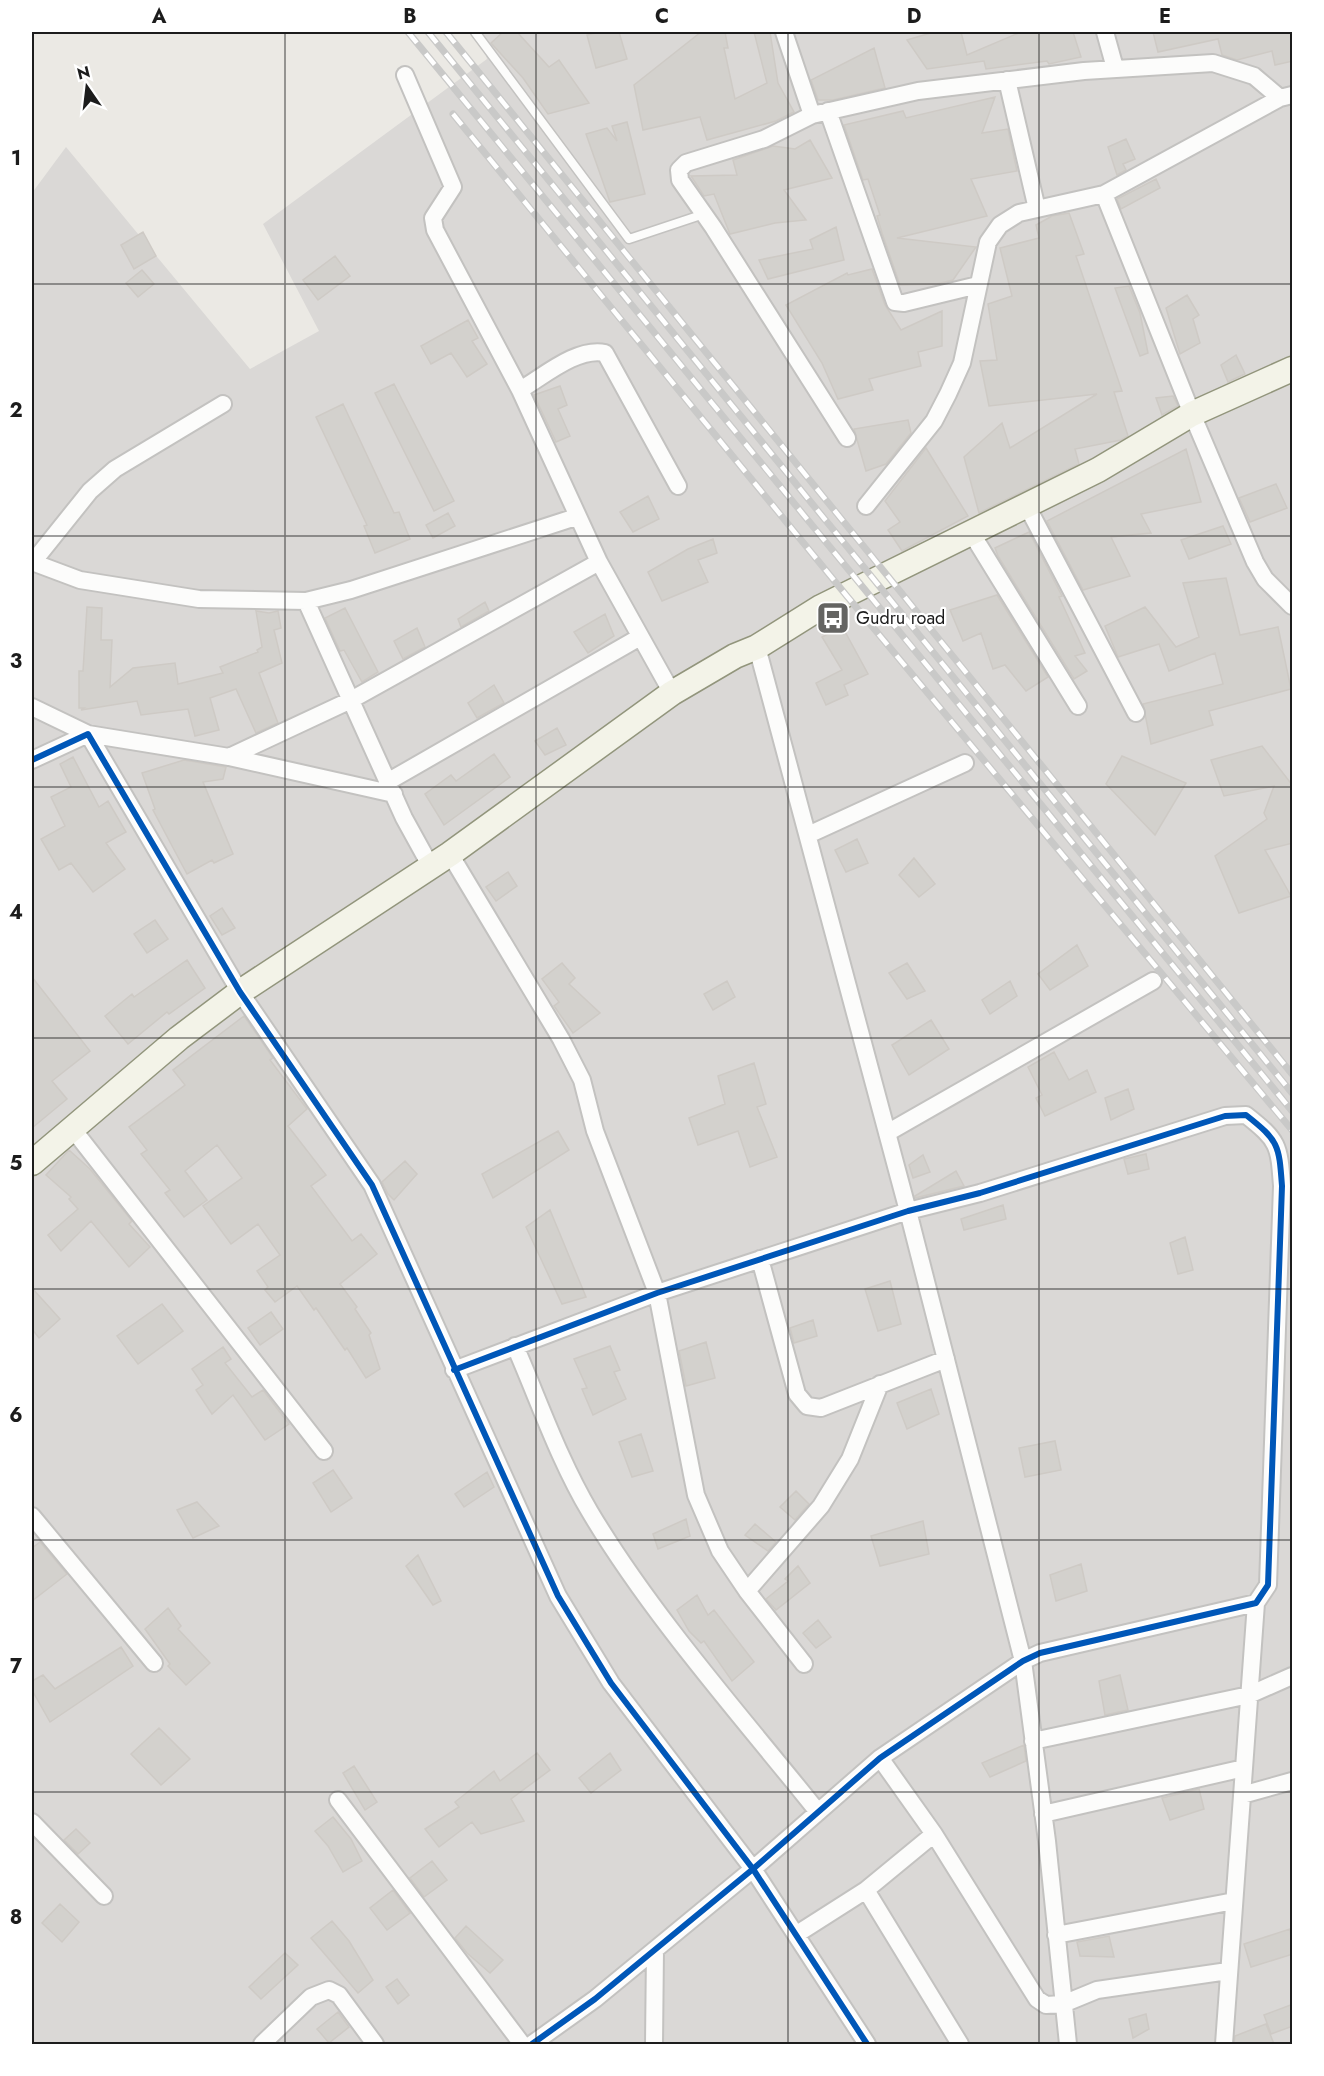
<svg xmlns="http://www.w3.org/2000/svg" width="1324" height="2076" font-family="Jost,sans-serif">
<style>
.residential{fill:#dad8d6}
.building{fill:#d3d1cd;stroke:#cecac5;stroke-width:1.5}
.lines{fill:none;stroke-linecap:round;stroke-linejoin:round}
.lane-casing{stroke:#c3c2c0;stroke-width:11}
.street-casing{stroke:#c3c2c0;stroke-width:20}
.secondary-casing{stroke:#92957c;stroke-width:27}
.lane{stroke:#fcfcfb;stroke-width:8}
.street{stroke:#fcfcfb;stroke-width:16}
.secondary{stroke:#f3f3e8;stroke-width:24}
.rail-casing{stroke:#c9c9c8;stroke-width:7}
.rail{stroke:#fff;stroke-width:4.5;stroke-dasharray:14;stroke-linecap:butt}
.cycleway-casing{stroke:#fff;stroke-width:10}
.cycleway{stroke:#0057b8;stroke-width:6}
.grid{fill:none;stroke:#1c1c1c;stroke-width:1.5;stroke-opacity:0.55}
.labels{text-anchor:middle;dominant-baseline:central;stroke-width:4.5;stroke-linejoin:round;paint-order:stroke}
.poi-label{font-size:18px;fill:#1c1c1c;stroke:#fff;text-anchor:start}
.neatline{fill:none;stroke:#1c1c1c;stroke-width:2}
.grid-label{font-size:20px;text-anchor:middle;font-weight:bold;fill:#1c1c1c}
</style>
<rect width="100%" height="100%" fill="#ebe9e4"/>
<path class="residential" d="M479,32H1292V2044H32V193L66,147L250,369L319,331L263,224L487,59Z"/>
<path class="building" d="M503,32H517L549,67L559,60L589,103L548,114L523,78L491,43Z
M600,32H619L627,59L596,68L587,35Z
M701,32H725L728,48H724L735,99L767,83L754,32H770L778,83L794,112L776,121L707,140L700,117L643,130L634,85Z
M934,32H961L967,55L1021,32H1073L1081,57L1049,64L1047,61L986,69L984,61L927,69L907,40Z
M1153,32H1293V61L1275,65L1272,51L1237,60L1222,55L1218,39L1158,52Z
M874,48L885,88L833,100H818L811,80Z
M995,97L982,133L1008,129L1017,171L971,179L987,216L897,238L976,247L953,280L937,284L900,285L882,233L877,216L880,215L868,179L863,180L844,125L903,111L906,118Z
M627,122L645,194L610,202L586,134L607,128L617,141L612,126Z
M1126,139L1135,159L1123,164L1126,170L1117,175L1108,147Z
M810,140L832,178L784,190L806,220L775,223L730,234L714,194L704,196L691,176L737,175L733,160L773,146L795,149Z
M1156,179L1160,188L1121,209L1117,199Z
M1069,213L1084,254L1076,256L1122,391L1114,392L1128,436L1121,440L1075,449L1079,464L979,513L964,457L1002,423L1010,448L1097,394L989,406L980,361L997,360L988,304L1012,296L1000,248L1039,238L1036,225L1052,216Z
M836,227L844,260L768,279L759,260L813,249L810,240Z
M143,232L156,256L134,269L121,245Z
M335,256L350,276L318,300L303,280Z
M872,269L885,305L901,330L942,311V346L918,352L921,366L869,379L873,390L838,399L822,363L786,305L847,273L848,275Z
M142,270L154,284L138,297L126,283Z
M1129,286L1140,313L1148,353L1140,356L1115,288Z
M1187,295L1199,315L1193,319L1200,343L1180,354L1166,308Z
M468,320L478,338L472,341L487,364L467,377L451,353L431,364L421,346Z
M1236,355L1245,374L1228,382L1221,365Z
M394,384L454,501L434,511L375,393Z
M560,386L567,405L558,409L570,436L556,442L534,395Z
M1173,396L1178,406L1162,415L1156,398Z
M343,404L394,513L399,512L410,539L375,553L364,526L367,525L316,417Z
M908,420L911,433L886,464L866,471L854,429Z
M926,448L968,516L902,551L888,530L900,522L885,501Z
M1186,449L1201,502L1141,514L1151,533L1111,537L1130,576L1083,590L1047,521Z
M1276,484L1287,508L1250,522L1239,498Z
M648,496L659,519L633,532L620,512Z
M448,513L455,526L433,538L426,525Z
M1223,526L1231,544L1189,559L1181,540Z
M1029,532L1062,596L1059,597L1085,653L1075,656L1087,671L1074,679L998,556L995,548Z
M713,539L717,553L698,560L708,582L662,601L648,572L688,549Z
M1226,578L1240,635L1278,627L1291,689L1209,711L1213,725L1151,744L1143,704L1223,684L1215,653L1169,671L1159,644L1118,657L1105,626L1145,607L1176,647L1199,637L1183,583Z
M997,595L1048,677L1026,691L1005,665L993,669L981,633L963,641L950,610Z
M485,602L489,611L461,627L458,619Z
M87,607L102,608L101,640H112L110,687L133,668L175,663L178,684L223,673L220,667L258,652L257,650L262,647L256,611L269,613L278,611L281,628L274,630L282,663L259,673L278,723L256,733L236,689L210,698L219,730L195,736L188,709L141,715L137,701L81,710L84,708H79V671H83Z
M345,608L378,672L362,682L344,650L340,651L325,618Z
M605,614L614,636L588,653L574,632Z
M842,626L868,674L844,685L848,695L826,705L816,683L842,670L822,637Z
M417,628L425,647L403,659L394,641Z
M494,685L504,703L477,718L468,703Z
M557,728L566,745L545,755L535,741Z
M1262,746L1293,786V843L1265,850L1291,896L1239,913L1215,856L1267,819L1264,813L1274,786L1224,796L1211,760Z
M494,754L510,777L444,825L425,794L451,775L456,781Z
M1122,756L1186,783L1155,835L1106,784Z
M73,757L99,807L108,801L126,832L106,843L125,869L93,892L71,863L59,870L41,839L65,826L51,797L71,787L60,764Z
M184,760L226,767L223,779L203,782L233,854L214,863L212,860L187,874L153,810L155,809L142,773Z
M857,839L868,863L846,872L835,850Z
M914,858L935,884L919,897L899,875Z
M508,872L517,886L496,901L486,887Z
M222,908L235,928L222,935L210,916Z
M155,920L168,939L147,953L134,934Z
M1077,945L1088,966L1050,990L1038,974Z
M187,960L205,988L169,1014L167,1012L128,1044L105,1016L132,994L134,997Z
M562,963L575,978L569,984L600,1013L573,1033L554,1006L559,1002L542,979Z
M907,963L925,991L907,999L889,973Z
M32,977L90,1051L52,1081L67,1099L32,1128Z
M727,981L735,997L713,1010L704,994Z
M1010,981L1017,996L990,1014L982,1000Z
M244,1016L273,1058L270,1060L307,1109L288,1126L326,1175L311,1186L352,1241L361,1234L377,1254L340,1284L357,1307L355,1309L371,1333L369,1335L380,1369L366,1378L347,1348L345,1350L316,1308L314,1310L297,1286L275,1302L265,1290L268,1287L257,1271L280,1255L258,1224L231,1244L203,1206L242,1178L217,1145L185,1171L207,1200L184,1217L165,1193L170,1190L141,1154L147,1150L129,1127L185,1085L173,1070Z
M931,1020L949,1049L909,1075L892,1045Z
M1054,1052L1069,1080L1087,1070L1096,1092L1045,1116L1036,1098L1042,1095L1028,1067Z
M754,1063L766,1104L757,1107L777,1157L750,1167L738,1131L698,1145L689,1118L725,1104L718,1076Z
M1128,1089L1134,1109L1111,1120L1105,1098Z
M558,1131L569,1150L493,1198L482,1174Z
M69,1150L90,1169L132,1221L129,1224L150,1247L129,1267L91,1221L61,1251L48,1235L78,1209L69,1199L71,1197L46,1175Z
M1146,1154L1149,1169L1128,1174L1124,1159Z
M923,1155L930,1172L913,1178L909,1165Z
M405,1161L417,1174L394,1200L388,1194L382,1182Z
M956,1171L964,1186L915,1198V1196Z
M1003,1205L1006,1219L964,1230L961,1219Z
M550,1210L586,1297L562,1304L526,1227Z
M1185,1237L1193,1270L1178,1274L1170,1243Z
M890,1281L901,1324L878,1331L865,1289Z
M32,1288L60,1319L39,1338L32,1329Z
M162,1304L183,1331L138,1364L117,1336Z
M271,1312L283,1329L260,1345L248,1328Z
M813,1320L817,1336L794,1343L790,1328Z
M706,1342L715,1378L686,1386L679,1351Z
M610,1346L620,1370L614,1372L626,1399L593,1415L582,1389L587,1388L574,1359Z
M223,1347L231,1359L225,1363L252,1397L263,1390L289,1424L265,1440L233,1395L212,1414L196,1390L203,1385L192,1369Z
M931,1389L939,1414L907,1429L897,1403Z
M641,1434L653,1471L632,1477L619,1442Z
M1055,1441L1061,1470L1025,1477L1019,1448Z
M333,1470L352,1498L331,1512L313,1483Z
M487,1472L494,1487L464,1507L455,1494Z
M796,1491L809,1504L795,1520L780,1507Z
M197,1502L219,1526L193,1538L177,1510Z
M686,1519L690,1536L658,1549L653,1534Z
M923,1521L929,1554L880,1566L871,1536Z
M755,1524L776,1542L768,1551L745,1535Z
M40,1542L67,1574L32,1601V1548Z
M418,1555L441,1601L433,1605L406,1566Z
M1081,1564L1087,1591L1056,1601L1050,1575Z
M798,1566L810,1583L776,1610L766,1599L788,1581L785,1579Z
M697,1595L708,1615L714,1610L754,1662L732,1681L704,1641L701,1643L689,1631L677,1610Z
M168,1608L181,1626L178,1629L210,1663L186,1685L168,1666L170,1664L145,1629Z
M818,1620L831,1637L816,1648L803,1633Z
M121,1647L133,1666L50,1722L32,1690V1681L43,1675L55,1689Z
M1120,1675L1128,1710L1105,1715L1099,1681Z
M159,1728L190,1759L161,1785L131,1754Z
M1024,1745L1026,1761L990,1777L982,1763Z
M537,1753L550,1770L511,1799L524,1821L481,1834L472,1822L439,1847L425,1829L459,1807L455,1802L494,1771L500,1781Z
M610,1753L621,1770L591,1793L579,1778Z
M354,1766L377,1802L365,1810L343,1773Z
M1199,1789L1204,1809L1170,1820L1162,1798Z
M333,1817L351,1839L362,1861L343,1872L328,1846L315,1831Z
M76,1829L90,1843L78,1854L64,1840Z
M432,1861L447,1880L424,1897L410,1878Z
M393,1890L410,1913L387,1930L370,1908Z
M60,1904L79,1922L62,1942L42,1923Z
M332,1921L349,1941L373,1980L358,1993L311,1938Z
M466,1926L503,1960L490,1973L467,1953L455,1938Z
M1290,1929L1293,1954L1251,1967L1244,1944Z
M1109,1936L1114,1957L1080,1956L1077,1942Z
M285,1953L298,1965L261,1999L249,1987Z
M397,1979L409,1995L398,2004L386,1987Z
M1293,2004V2026L1271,2034L1264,2015Z
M338,2012L349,2027L329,2043L317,2029Z
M1146,2014L1149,2029L1133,2038L1129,2019Z
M1266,2024L1274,2044H1234L1235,2036Z"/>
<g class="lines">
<g class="lane-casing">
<path id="lane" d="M475,32L629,239L704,214"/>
</g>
<g class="street-casing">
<path id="street" d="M784,32L812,115
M1105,32L1115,68
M405,75L453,187L433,218L435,230L520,390L599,562L672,693
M1007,80L1037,209
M828,111L895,302L904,303L978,285
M1104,194L1192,414L1255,562L1265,579L1292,606
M520,390C544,376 577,347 605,353L678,486
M847,438L713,227L680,180L679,170L686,163L764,139L812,115L918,91L1084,71L1213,63L1254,76L1280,98
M866,506L934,421L948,394L962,363L988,242L1000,225L1019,213L1104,194L1280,98L1292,95
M1027,506L1136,713
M972,534L1078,706
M32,562L80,580L199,599L306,601L351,590L576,517
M33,562L90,491L115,469L223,404
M306,601L404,818L431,867
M757,647L908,1211L1023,1661L1047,1841L1068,2044
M32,707L88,734L229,757L394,794
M229,757L351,700L599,562
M32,760L88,734L240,992L372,1185L558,1596L611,1683L753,1869L867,2044
M389,781L640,637
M808,835L965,763
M450,854L561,1039L582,1080L595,1131L657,1293L696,1495L720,1551L747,1591L804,1664
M72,1128L324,1451
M887,1133L1153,981
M760,1259L797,1394L807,1406L821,1408L946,1359
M515,1346C539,1401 559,1460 590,1512C652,1616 742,1717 818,1812
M454,1370L657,1293L908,1211L980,1193L1225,1116L1246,1115C1279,1141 1279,1145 1282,1186L1268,1585L1256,1603L1040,1653L1023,1661L880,1758L753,1869L595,1999L532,2044
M32,1516L154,1663
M747,1591L821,1506L850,1459L880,1384
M1033,1741L1249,1695L1292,1676
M880,1758L934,1834L1037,1999L1046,2005L1063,2004L1097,1990L1228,1971
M1242,1795L1292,1781
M338,1800L522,2044
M1043,1814L1244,1768
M32,1822L104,1896
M866,1890L960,2044
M797,1934L866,1890L934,1834
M1056,1935L1234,1901
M262,2044L311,1997L329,1990L339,1995L375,2044
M654,2044L655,1950
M1224,2044L1256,1603"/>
</g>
<g class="secondary-casing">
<path id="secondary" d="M32,1163L179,1038L240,992L450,854L672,693L735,656L757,647L821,607L1098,470L1192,414L1292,369"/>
</g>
<use href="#lane" class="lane"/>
<use href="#street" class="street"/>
<use href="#secondary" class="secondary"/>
<g class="rail-casing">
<path id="rail" d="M408,32L1292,1111
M428,32L1292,1093
M446,32L1292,1074
M453,114L846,595L1292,1130"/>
</g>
<use href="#rail" class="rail"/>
<g class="cycleway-casing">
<path id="cycleway" d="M32,760L88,734L240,992L372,1185L558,1596L611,1683L753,1869L867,2044
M454,1370L657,1293L908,1211L980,1193L1225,1116L1246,1115C1279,1141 1279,1145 1282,1186L1268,1585L1256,1603L1040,1653L1023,1661L880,1758L753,1869L595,1999L532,2044"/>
</g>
<use href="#cycleway" class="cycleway"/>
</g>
<path class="grid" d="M285,32V2044M536,32V2044M788,32V2044M1039,32V2044M32,284H1292M32,536H1292M32,787H1292M32,1038H1292M32,1289H1292M32,1540H1292M32,1792H1292"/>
<defs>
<g id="bus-square" transform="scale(1.725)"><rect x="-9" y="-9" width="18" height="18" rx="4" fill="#646462" stroke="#fff"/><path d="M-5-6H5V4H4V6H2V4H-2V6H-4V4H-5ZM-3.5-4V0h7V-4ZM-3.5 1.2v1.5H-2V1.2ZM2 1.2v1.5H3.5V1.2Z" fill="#fff"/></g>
</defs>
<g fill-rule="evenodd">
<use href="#bus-square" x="833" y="618"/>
</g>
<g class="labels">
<g class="poi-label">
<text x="856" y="618">Gudru road</text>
</g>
</g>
<rect width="1324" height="2076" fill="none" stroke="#ffffff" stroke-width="66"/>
<g transform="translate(87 87) rotate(346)" stroke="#ffffff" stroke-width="4.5" paint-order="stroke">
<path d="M0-4.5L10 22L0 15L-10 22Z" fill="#1c1c1c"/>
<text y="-9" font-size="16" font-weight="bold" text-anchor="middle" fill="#1c1c1c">N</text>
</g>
<rect x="33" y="33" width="1258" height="2010" class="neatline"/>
<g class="grid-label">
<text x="159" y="23">A</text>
<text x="410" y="23">B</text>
<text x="662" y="23">C</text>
<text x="914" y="23">D</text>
<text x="1165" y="23">E</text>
<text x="16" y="165">1</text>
<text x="16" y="417">2</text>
<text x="16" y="668">3</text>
<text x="16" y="919">4</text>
<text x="16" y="1170">5</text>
<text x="16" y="1422">6</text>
<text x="16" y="1673">7</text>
<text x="16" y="1924">8</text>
</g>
</svg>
